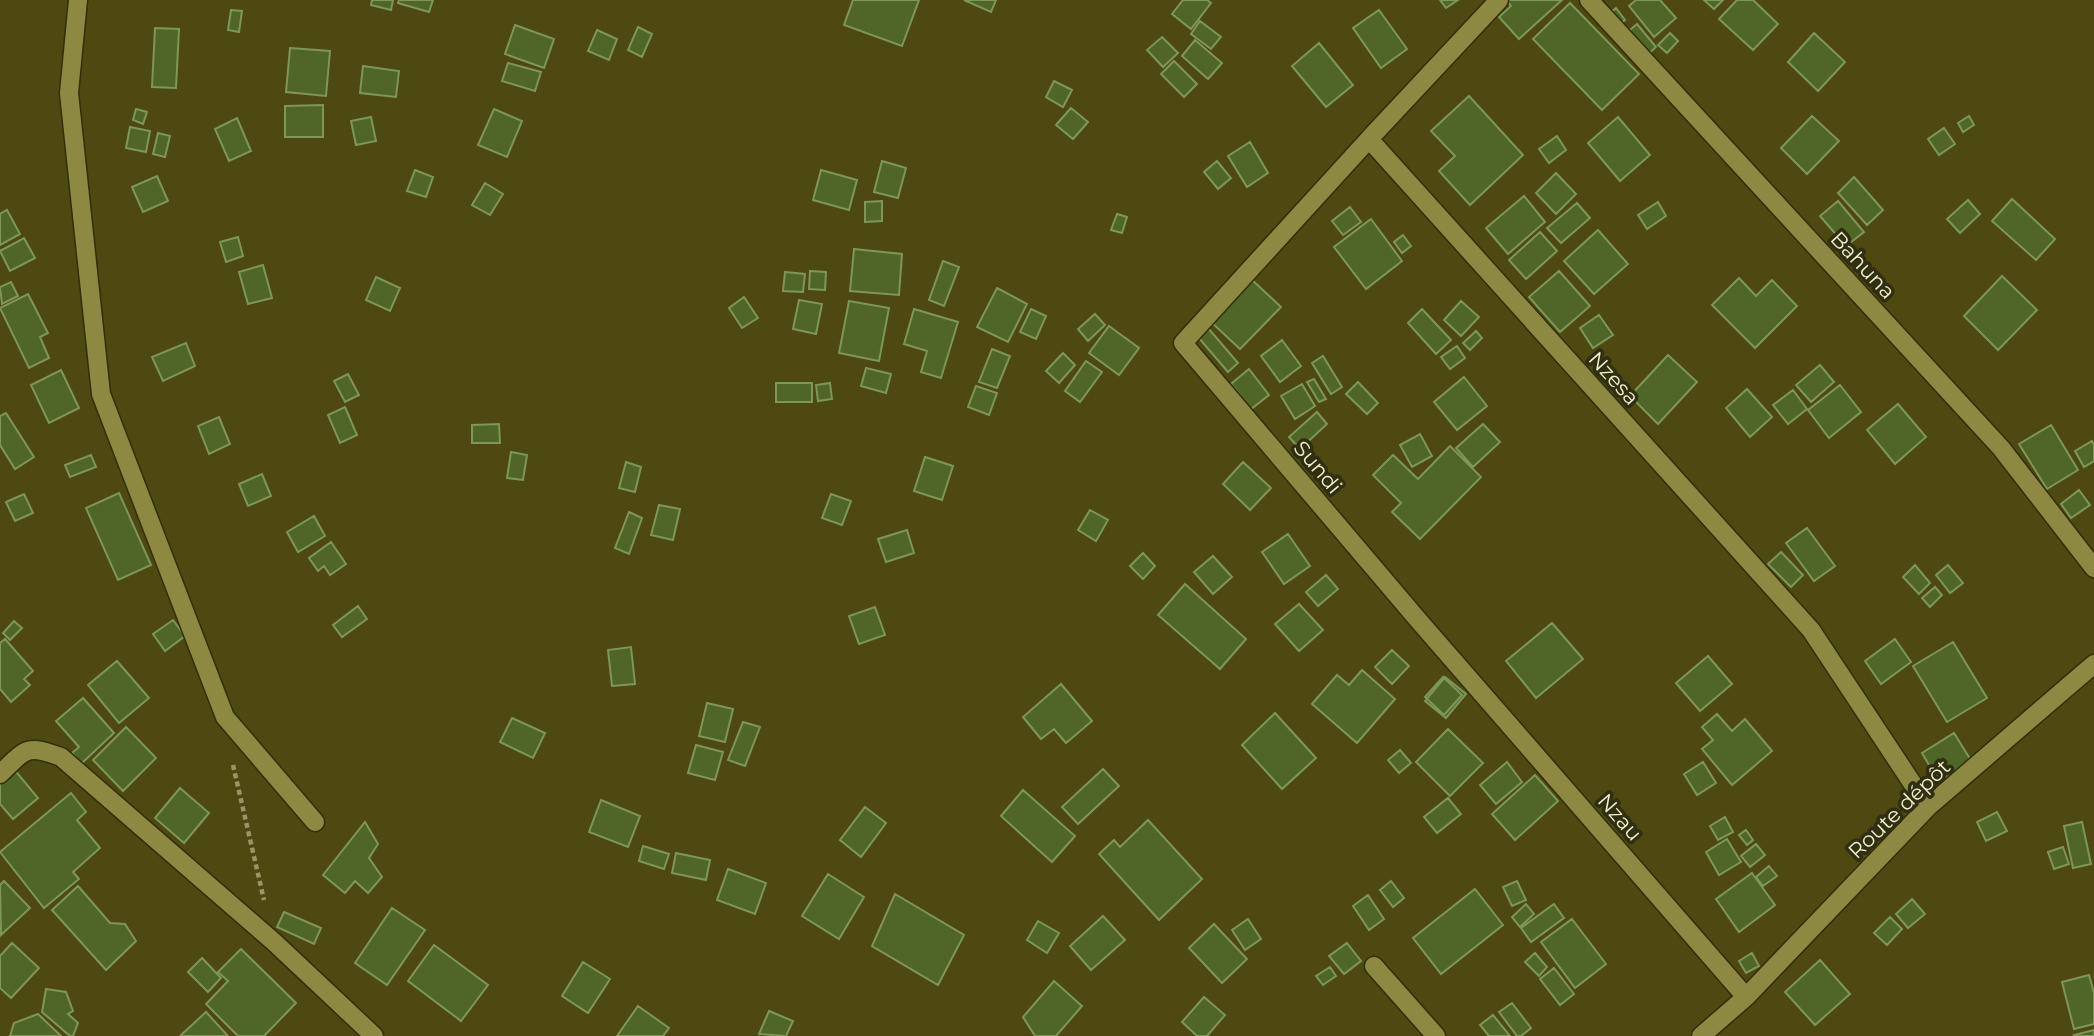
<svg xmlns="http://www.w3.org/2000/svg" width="2094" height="1036" font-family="Montserrat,sans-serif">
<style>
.building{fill:#4f6626;stroke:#7e9656;stroke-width:2}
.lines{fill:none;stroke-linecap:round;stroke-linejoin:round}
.street-casing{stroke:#312f08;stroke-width:21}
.path{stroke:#989567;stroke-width:4.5;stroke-dasharray:5 3.5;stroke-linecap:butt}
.street{stroke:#8d8942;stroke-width:18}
.labels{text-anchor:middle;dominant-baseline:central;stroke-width:7;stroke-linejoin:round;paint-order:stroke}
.street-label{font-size:21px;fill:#f0efcb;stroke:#302f11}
</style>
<rect width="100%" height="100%" fill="#4d4911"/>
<path class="building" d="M372,0H393L391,10L371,5Z
M399,0H433L429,12L398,3Z
M853,0H919L902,46L844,25Z
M964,0H996L991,12Z
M1183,0H1207L1211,3L1191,29L1172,14Z
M1440,0H1458L1446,8Z
M1506,0H1562L1519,39L1499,17L1511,6Z
M1636,0H1660L1676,18L1654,37L1629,6Z
M1704,0H1723L1714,9Z
M1737,0H1753L1778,24L1753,50L1719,19Z
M1570,3L1639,74L1602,110L1533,39Z
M1616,8L1625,20L1617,26L1609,14Z
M231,10L242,11L239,32L228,30Z
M1379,10L1407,49L1381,68L1353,28Z
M1200,21L1221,37L1211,49L1191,34Z
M1637,24L1656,47L1645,57L1625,34Z
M515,25L554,39L544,68L505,54Z
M638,27L652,34L642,57L628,50Z
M155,28L179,29L176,88L152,87Z
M597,30L617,39L609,60L588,51Z
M1670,33L1678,41L1667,53L1658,45Z
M1814,33L1845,62L1818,91L1788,62Z
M1162,37L1178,53L1163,67L1147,50Z
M1195,40L1222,63L1208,79L1182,56Z
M1319,43L1353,85L1326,107L1292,66Z
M290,48L330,51L326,96L286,92Z
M1174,61L1197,84L1184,97L1161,74Z
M508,63L541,72L535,91L502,81Z
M363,66L399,71L396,97L360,93Z
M1054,81L1072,90L1063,107L1046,97Z
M1469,96L1523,155L1470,205L1439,171L1455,156L1431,131Z
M323,105V137H285V106Z
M1071,108L1088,122L1073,139L1056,125Z
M136,109L147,112L143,124L133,120Z
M494,109L522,121L507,157L478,145Z
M1812,116L1839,141L1807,174L1781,148Z
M1969,116L1974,125L1963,132L1958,123Z
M371,117L376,141L356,145L351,121Z
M1618,117L1650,155L1620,181L1588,143Z
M237,118L251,151L229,161L215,129Z
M130,127L150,131L146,152L126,148Z
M1944,128L1955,144L1939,155L1928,139Z
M158,133L170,136L165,157L153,154Z
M1557,136L1566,150L1549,163L1539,149Z
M1250,142L1268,173L1247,187L1228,156Z
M882,161L906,168L898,198L874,192Z
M1217,161L1231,178L1218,189L1204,172Z
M415,170L433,177L426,197L407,191Z
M821,170L857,180L849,210L813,200Z
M1556,173L1576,194L1556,214L1536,193Z
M157,176L168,201L143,212L132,187Z
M1854,177L1883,210L1867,225L1838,193Z
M485,183L503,194L490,215L472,205Z
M1524,196L1545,222L1508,254L1486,228Z
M2012,199L2055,239L2036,260L1992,221Z
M1968,200L1980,214L1960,233L1947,219Z
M882,201V221L865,222V202Z
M1838,201L1864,232L1846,246L1820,216Z
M1658,202L1666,216L1647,229L1638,215Z
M1577,203L1590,218L1561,243L1547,228Z
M1350,207L1361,222L1343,235L1332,221Z
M7,210L20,234L0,245V214Z
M1117,214L1127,217L1122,233L1111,230Z
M1371,219L1402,261L1366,289L1334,247Z
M1598,230L1628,264L1594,294L1564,261Z
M1540,232L1557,251L1526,279L1509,260Z
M1403,235L1411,246L1402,253L1394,242Z
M238,237L243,256L226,262L220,242Z
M24,238L35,258L10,271L0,251Z
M854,249L902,254L899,295L850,291Z
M943,261L959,267L944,306L929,300Z
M263,265L272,298L248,304L239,272Z
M810,271L826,272L825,290L809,289Z
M1559,271L1590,306L1560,332L1529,297Z
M785,272L805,274L803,292L783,291Z
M2002,276L2037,310L1998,350L1964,316Z
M376,277L400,288L390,311L366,300Z
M1250,278L1281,307L1240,349L1210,321Z
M1739,278L1756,296L1772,280L1797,306L1755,348L1712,305Z
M11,282L18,296L2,304L0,287Z
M997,288L1027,304L1008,342L977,327Z
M28,294L48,333L40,337L49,358L29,368L0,308Z
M744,297L758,318L742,328L729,308Z
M799,300L822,304L816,334L793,329Z
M849,301L889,308L879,361L839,353Z
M1461,301L1479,317L1461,336L1444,320Z
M914,309L958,322L941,378L921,372L927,351L904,344Z
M1031,309L1046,316L1036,339L1020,332Z
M1422,309L1451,340L1436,354L1408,323Z
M1095,314L1105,325L1088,341L1078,329Z
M1599,315L1613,335L1593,348L1580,328Z
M1109,326L1139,348L1119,375L1089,353Z
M1208,328L1238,363L1228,372L1198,337Z
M1476,331L1482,338L1470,350L1463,343Z
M1282,340L1301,366L1280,382L1261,356Z
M186,343L195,366L163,381L152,357Z
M1457,346L1465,358L1450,369L1441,357Z
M992,349L1010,356L997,388L979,382Z
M1063,353L1075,365L1059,383L1046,371Z
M1668,355L1697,382L1658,424L1630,396Z
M1323,356L1342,387L1331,394L1312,363Z
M1086,361L1102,372L1080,402L1065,391Z
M1820,365L1834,382L1811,402L1796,385Z
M866,368L891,374L886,393L861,386Z
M1249,369L1269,395L1251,409L1231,384Z
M61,370L79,408L49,423L31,385Z
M348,374L359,395L345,402L334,381Z
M1464,377L1487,406L1457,430L1434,402Z
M1314,379L1326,399L1319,402L1307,382Z
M1358,382L1378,403L1367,414L1346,394Z
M776,383H812V402H776Z
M830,383L832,399L818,401L816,385Z
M1302,384L1315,406L1295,419L1281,396Z
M1840,385L1861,412L1829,438L1808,410Z
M976,386L997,393L989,415L968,407Z
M1747,389L1772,417L1750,437L1726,408Z
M1793,390L1807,409L1788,424L1773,405Z
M1898,404L1926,437L1895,464L1867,430Z
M345,407L357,435L340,443L328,415Z
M1317,412L1327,424L1300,449L1289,437Z
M6,413L34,457L15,469L0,445V416Z
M219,417L230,444L209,454L198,426Z
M499,424L500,443H472V425Z
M1483,424L1500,442L1473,467L1456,448Z
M2051,425L2078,470L2047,489L2019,444Z
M1420,434L1432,456L1412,467L1400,445Z
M2092,441L2094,445V461L2084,467L2075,451Z
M1450,446L1481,477L1420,539L1392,512L1401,503L1373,475L1393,455L1418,479Z
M511,452L527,455L523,480L507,478Z
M91,455L96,467L70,477L65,465Z
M925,457L953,466L942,500L914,491Z
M626,462L641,467L635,492L619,488Z
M1243,462L1271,488L1250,510L1223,484Z
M262,474L271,496L248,506L239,484Z
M2079,490L2090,505L2071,518L2061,504Z
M119,493L151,565L118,580L86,508Z
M24,494L33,513L15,521L6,502Z
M831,494L851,501L842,525L822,518Z
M659,505L680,509L673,540L651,535Z
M1090,510L1108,520L1096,541L1078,530Z
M629,512L642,518L629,554L615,548Z
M314,516L325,536L298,552L287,532Z
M1807,528L1835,566L1814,581L1786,543Z
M907,530L914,553L886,562L878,539Z
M1288,534L1310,566L1284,584L1262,552Z
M331,542L346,564L330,575L324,566L318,571L309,558Z
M1781,552L1803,575L1791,587L1768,564Z
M1143,553L1155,566L1143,579L1130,566Z
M1213,556L1232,577L1213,594L1194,572Z
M1915,565L1930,583L1919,594L1903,577Z
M1948,565L1963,583L1950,593L1936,575Z
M1326,575L1338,589L1318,606L1306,592Z
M1185,584L1246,639L1220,669L1158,615Z
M1935,587L1942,595L1930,607L1922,598Z
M1299,604L1323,630L1299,651L1275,624Z
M358,606L367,619L342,637L333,625Z
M875,607L885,635L859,644L849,616Z
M173,620L185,636L165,651L153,634Z
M14,621L22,628L10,640L3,633Z
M1552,623L1583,659L1536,698L1506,661Z
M5,639L33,671L24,679L30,685L11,702L0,689V643Z
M1895,639L1911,662L1881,684L1865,661Z
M1953,642L1987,698L1947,722L1913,666Z
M631,647L635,684L612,686L608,650Z
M1392,650L1409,666L1392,684L1375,667Z
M1708,656L1732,684L1700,711L1676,683Z
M117,661L149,698L119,723L88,685Z
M1362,670L1395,699L1357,743L1312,704L1337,675L1349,685Z
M1443,677L1462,695L1444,715L1425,697Z
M1445,677L1466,694L1446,718L1425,701Z
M1061,684L1092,721L1066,743L1054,729L1041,739L1023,717Z
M83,698L114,733L81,764L72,753L79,747L56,721Z
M707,703L733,709L725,742L699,736Z
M1275,713L1316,758L1282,789L1242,745Z
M1717,714L1732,731L1745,719L1772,751L1732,785L1702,749L1713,740L1702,727Z
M512,718L545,733L533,758L500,742Z
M743,722L760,727L745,766L728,760Z
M126,727L156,758L123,791L93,760Z
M1448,729L1483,763L1450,796L1416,762Z
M1954,733L1972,762L1939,782L1922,753Z
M696,745L723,752L715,780L688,773Z
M1400,750L1411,763L1399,773L1388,760Z
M1507,762L1522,782L1496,804L1480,785Z
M1703,762L1716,783L1697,795L1684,774Z
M13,768L38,798L13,819L0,804V779Z
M1103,769L1119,786L1078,824L1062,807Z
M1535,775L1558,801L1515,840L1492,814Z
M180,788L209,813L184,843L155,818Z
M1023,790L1075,836L1052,862L1001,816Z
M71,793L86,812L77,820L100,848L73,872L79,879L44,908L0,852Z
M1448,798L1461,814L1437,833L1424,817Z
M601,800L640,816L628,847L589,832Z
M865,807L886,823L861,857L840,840Z
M1997,812L2007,831L1986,841L1977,822Z
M1725,817L1733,832L1718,840L1710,826Z
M1148,820L1202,879L1159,920L1099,854L1114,840L1120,847Z
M365,822L378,844L369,858L382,877L368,893L355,881L345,893L323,875Z
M2082,822L2091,864L2073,868L2064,826Z
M1746,830L1753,840L1747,845L1739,835Z
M1727,839L1741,862L1719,875L1706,852Z
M1756,844L1765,855L1750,867L1741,856Z
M643,846L669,854L664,869L639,861Z
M2063,847L2069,864L2054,869L2048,852Z
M676,853L710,860L706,880L672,873Z
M1769,866L1777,876L1763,886L1756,877Z
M728,869L766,883L755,914L717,900Z
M1752,873L1775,905L1739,932L1716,899Z
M828,874L864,897L839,939L802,916Z
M4,881L30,908L1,935L0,885Z
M1391,881L1404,898L1393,907L1380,890Z
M1517,881L1526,900L1512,906L1503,887Z
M78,886L110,923L125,924L136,941L106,970L52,910Z
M1475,889L1503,925L1441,974L1413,938Z
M895,894L964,935L938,985L872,946Z
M1368,895L1384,919L1369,930L1353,906Z
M1912,899L1925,914L1908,928L1896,914Z
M1526,904L1534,914L1520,927L1512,917Z
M1554,904L1564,918L1531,942L1521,928Z
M392,908L425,930L387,985L355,963Z
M284,912L321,928L314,944L277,927Z
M1103,916L1125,940L1091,970L1070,946Z
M1890,917L1902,929L1887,945L1874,933Z
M1248,919L1261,939L1245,950L1232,930Z
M1572,919L1606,964L1575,988L1541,942Z
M1038,921L1059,933L1047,953L1027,940Z
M1214,924L1247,959L1222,983L1189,948Z
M12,943L39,968L11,998L0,988V956Z
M1347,943L1361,961L1344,974L1329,956Z
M434,945L488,985L461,1021L408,981Z
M241,949L296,1003L264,1036H238L206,1004L228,981L218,972Z
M1535,953L1547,967L1539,976L1525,962Z
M1752,953L1759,966L1746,973L1739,961Z
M202,958L221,978L208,992L188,972Z
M1820,960L1850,994L1815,1025L1785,992Z
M583,962L610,979L588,1013L562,996Z
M1330,967L1336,976L1323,985L1316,976Z
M1554,968L1574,994L1560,1005L1540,979Z
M2089,975L2094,993V1024L2074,1029L2062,982Z
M1054,981L1082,1006L1056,1036H1035L1023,1017Z
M46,989L66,992L73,1011L68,1014L78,1023L73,1036H70L42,1012Z
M1204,997L1225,1015L1207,1036H1197L1182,1022Z
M1512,1003L1531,1028L1521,1036H1517L1499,1012Z
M638,1006L669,1028L663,1036H617Z
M769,1011L793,1021L786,1036L759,1034Z
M206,1012L228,1036H180Z
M38,1014L61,1036H10L14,1023Z
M1493,1015L1510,1036H1489L1480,1025Z
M2094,1030V1036H2075L2074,1035Z"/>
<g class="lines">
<g class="street-casing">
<path id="street" d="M78,0L69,93L101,394L225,717L315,822
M1499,0L1369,139L1811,630L1928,807
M1589,0L2001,448L2094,568
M1369,139L1183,343L1419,621L1746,997L1701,1036
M0,774C26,749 26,744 61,757L274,942L374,1036
M1374,966L1436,1036
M1746,997L1928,807L2094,664"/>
</g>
<path class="path" d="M233,765L264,900"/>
<use href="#street" class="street"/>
</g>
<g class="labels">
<g class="street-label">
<text transform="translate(1863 265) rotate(47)">Bahuna</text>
<text transform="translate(1614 378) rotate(48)">Nzesa</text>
<text transform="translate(1318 467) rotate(50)">Sundi</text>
<text transform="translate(1899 809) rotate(-44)">Route dépôt</text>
<text transform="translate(1620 817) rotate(49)">Nzau</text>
</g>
</g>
</svg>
